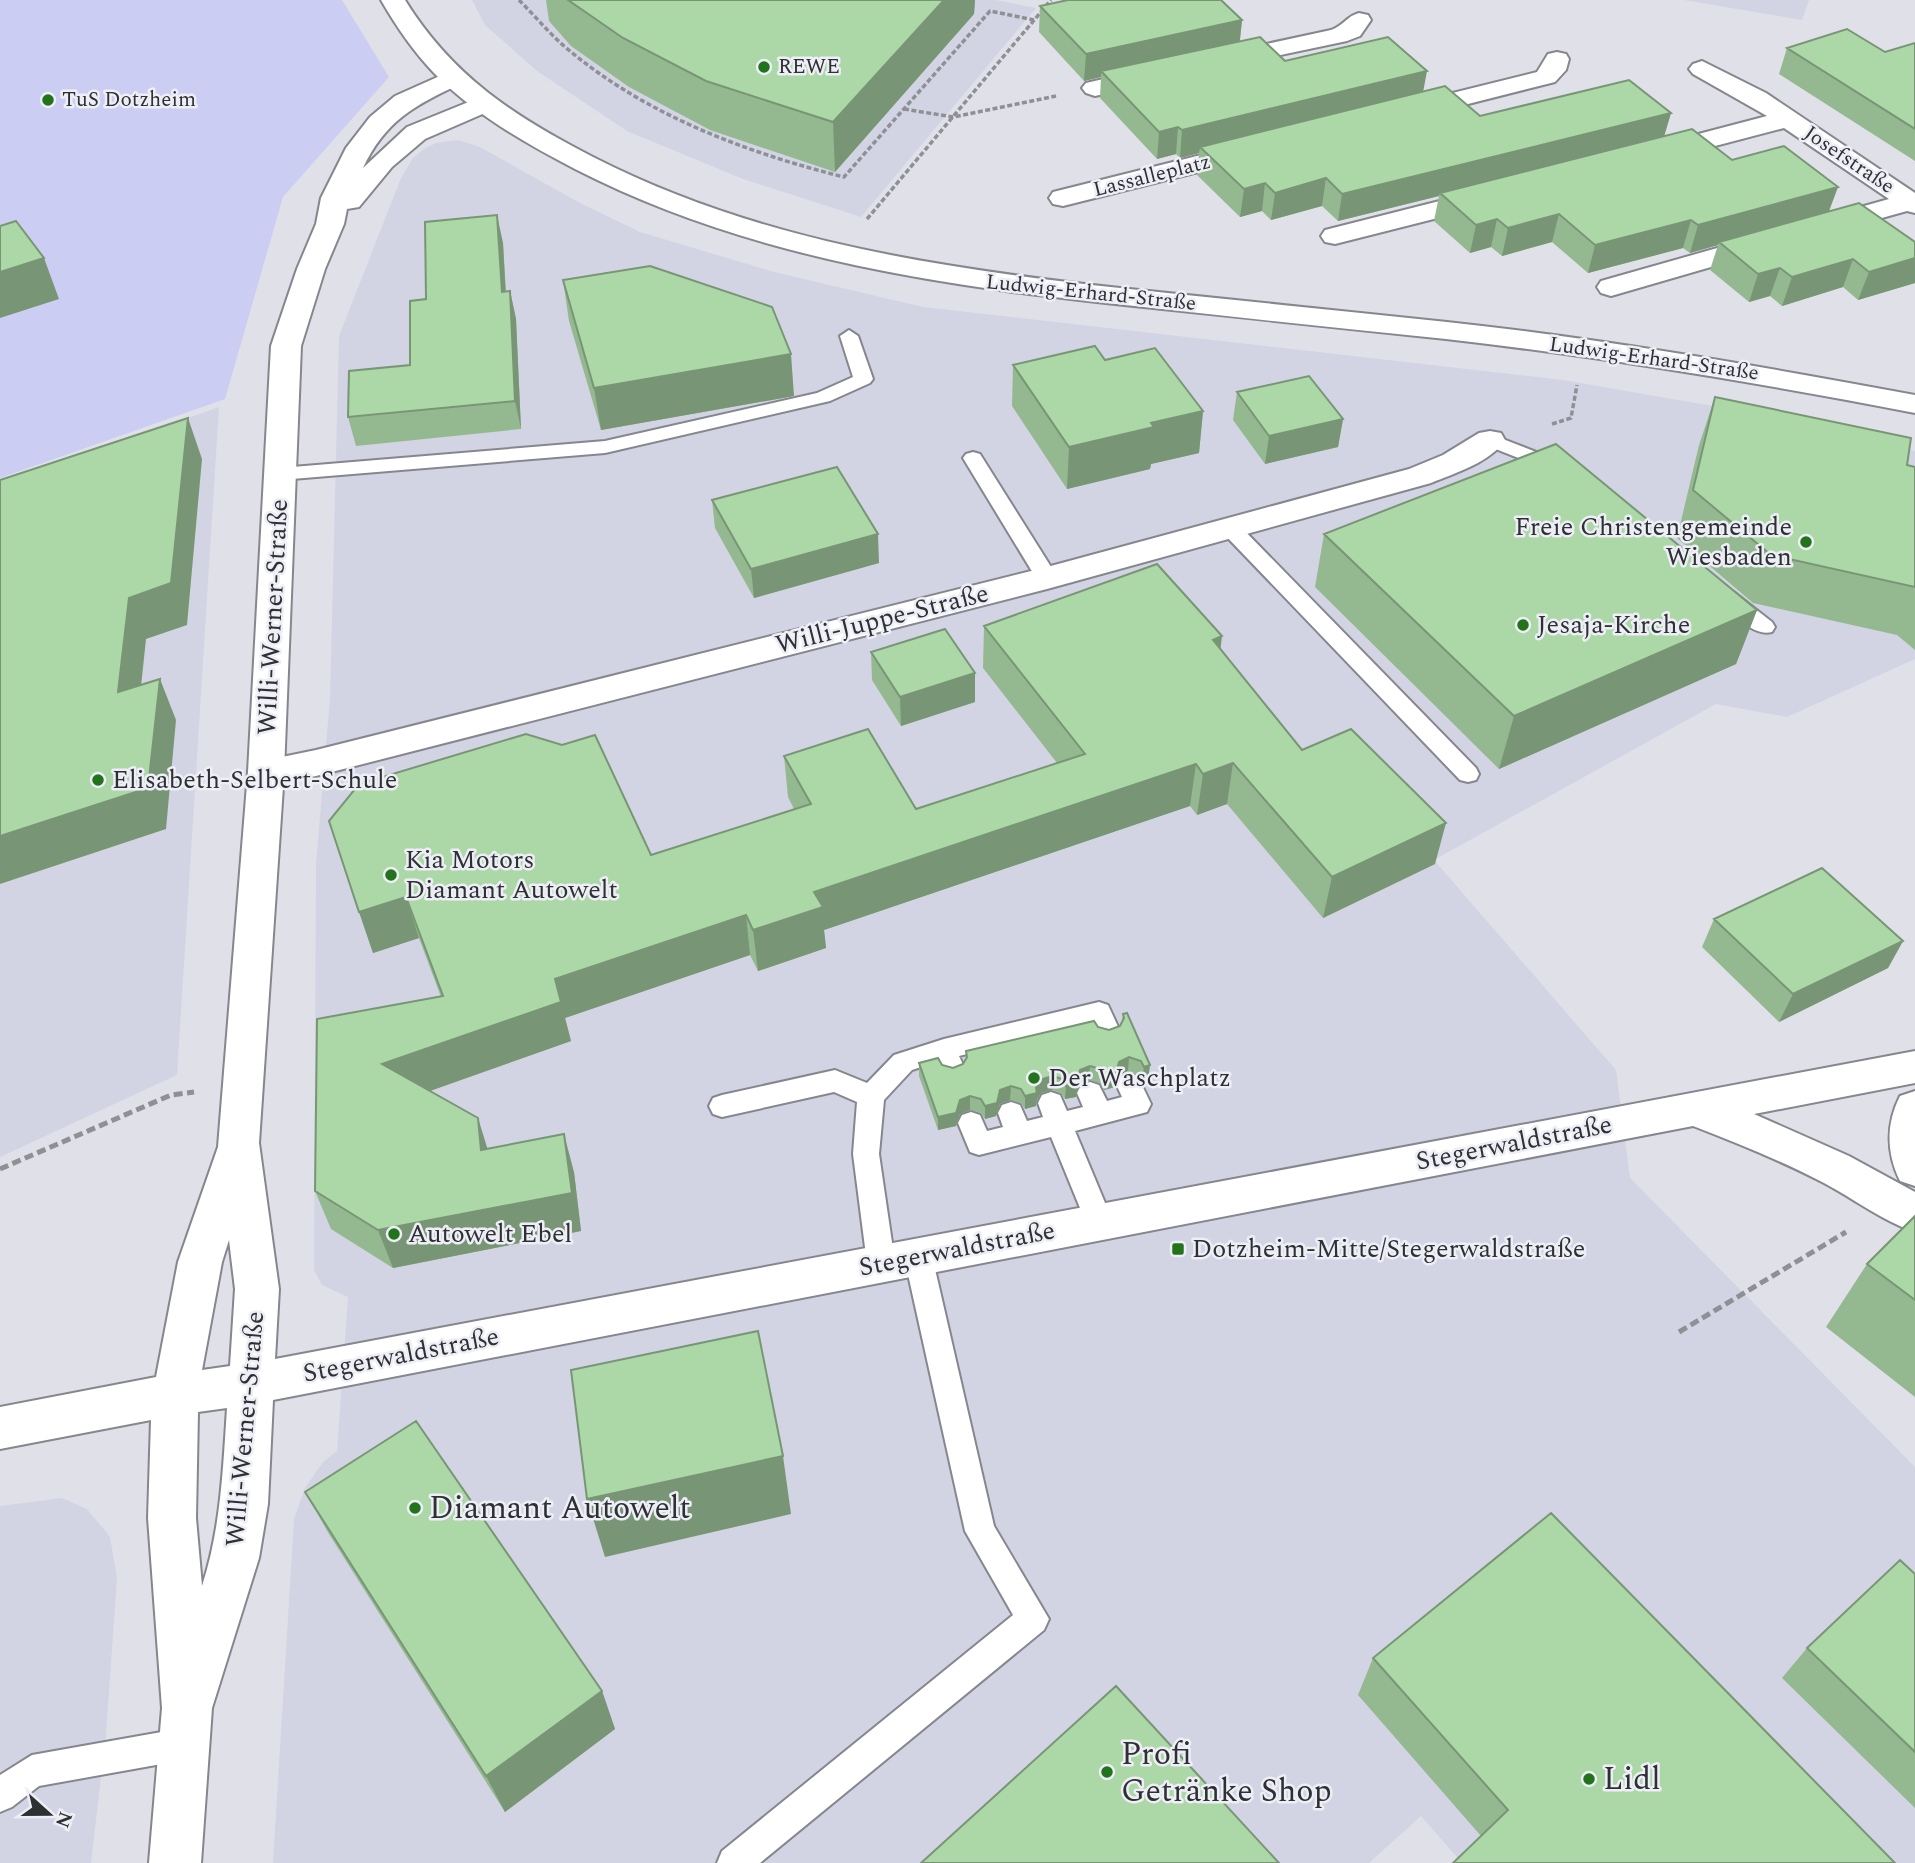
<svg xmlns="http://www.w3.org/2000/svg" width="1915" height="1863" font-family="Spectral,serif">
<style>
.built{fill:#d2d4e3}
.green{fill:#cbcef2}
.lines{fill:none;stroke-linecap:round;stroke-linejoin:round}
.service-casing{stroke:#85868e;stroke-width:4}
.minor-casing{stroke:#85868e;stroke-width:4}
.tertiary-casing{stroke:#85868e;stroke-width:4}
.secondary-casing{stroke:#85868e;stroke-width:4}
.path-far1{stroke:#8f9096;stroke-width:3.5;stroke-dasharray:5 2.5;stroke-linecap:butt}
.path{stroke:#8f9096;stroke-width:5;stroke-dasharray:9 4.5;stroke-linecap:butt}
.service{fill:#fff;fill-rule:evenodd}
.minor{fill:#fff;fill-rule:evenodd}
.tertiary{fill:#fff;fill-rule:evenodd}
.secondary{fill:#fff;fill-rule:evenodd}
.wall{fill:#94b990}
.shaded-wall{fill:#789675}
.building{fill:#acd7a7;stroke:#789675;stroke-width:2}
.poi-dot{fill:#22731c;stroke:#edeef6;stroke-width:2.5}
.labels{text-anchor:middle;dominant-baseline:central;stroke-width:5;stroke-linejoin:round;paint-order:stroke}
.far-poi-label{font-size:21px;fill:#2f3033;stroke:#edeef6;text-anchor:start}
.far-street-label{font-size:21px;fill:#2f3033;stroke:#edeef6}
.poi-label{font-size:26px;fill:#2f3033;stroke:#edeef6;text-anchor:start}
.street-label{font-size:26px;fill:#2f3033;stroke:#edeef6}
.near-poi-label{font-size:32px;fill:#2f3033;stroke:#edeef6;text-anchor:start}
</style>
<rect width="100%" height="100%" fill="#e0e0e9"/>
<path class="built" d="M472,0H996L1036,8L861,217L743,179L627,131L537,71L485,25Z
M1684,0H1809L1802,20Z
M458,140L480,147L580,203L640,232L774,272L923,307L1563,380L1759,414L1915,451V659L1787,717L1716,704L1434,860L1616,1070L1630,1178L1915,1467V1863H1462L1421,1816L1369,1863H273L294,1519L305,1488L323,1462L337,1451L348,1297L322,1285L314,1270L316,864L330,699L339,336L401,178L413,158L424,149L436,143Z
M219,407L177,1075L0,1157V485Z
M62,1498L87,1509L110,1537L117,1578L106,1734L91,1863H0V1506Z"/>
<path class="green" d="M0,0H342L389,77L283,197L225,399L0,478Z"/>
<g class="lines">
<g class="service-casing">
<path id="service" d="M849,330L858,336L873,379L870,383L830,401L605,453L280,480L273,478L270,474L273,470L280,468L605,441L817,393L853,377L840,336Z
M1490,434L1565,463L1568,467L1565,471H1551L1483,444L1480,440L1483,436Z
M973,452L980,454L1058,578L1054,583H1040L1036,578L963,458L966,454Z
M1230,521L1237,523L1476,768L1479,774L1476,780L1468,782L1460,780L1223,533L1220,528L1223,523Z
M1728,591L1735,593L1772,622L1775,627L1772,632C1753,637 1734,614 1721,603L1717,598L1721,593Z
M1099,1002L1108,1005L1120,1031L1116,1038L1107,1041L1098,1038L1091,1024L959,1056L965,1069L961,1076L952,1079L943,1076L936,1062L912,1070L884,1100L879,1154L895,1263L891,1272L881,1275L871,1272L867,1263L853,1154L857,1102L834,1092L722,1117L713,1114L709,1106L713,1098L722,1095L835,1070L867,1083L894,1055L944,1039Z
M1129,1073L1138,1077L1151,1104L1147,1112L1075,1131L1113,1222L1109,1230L1099,1234L1089,1230L1051,1137L979,1155L970,1152L958,1123L962,1115L971,1112L980,1115L987,1131L1003,1127L998,1113L1002,1105L1011,1102L1020,1105L1027,1121L1043,1117L1038,1103L1042,1095L1051,1092L1060,1095L1067,1111L1083,1107L1077,1093L1081,1085L1090,1082L1099,1085L1107,1101L1122,1097L1116,1084L1120,1077Z
M918,1244L928,1248L932,1256L994,1526L1049,1619L1044,1630L760,1863H717L722,1851L1013,1615L965,1531L904,1256L908,1248Z
M184,1728L195,1733L200,1744L195,1755L184,1760L39,1786L12,1807L0,1812V1775L32,1755Z"/>
</g>
<g class="minor-casing">
<path id="minor" d="M1359,13L1368,15L1371,20L1360,36L1347,41L1224,67L1215,65L1212,60L1215,55L1331,30C1343,26 1347,16 1359,13Z
M1557,52L1566,54L1569,59L1566,70L1555,82L1409,119L1400,116L1396,111L1400,106L1537,72L1548,54Z
M1702,61L1766,93L1915,193V213L1907,211L1824,234L1814,232L1810,226L1814,220L1889,199L1784,128L1654,162L1645,160L1641,154L1645,148L1767,116L1693,74L1689,69L1693,64Z
M1151,68L1160,71L1164,76L1160,81L1095,96L1086,93L1082,88L1086,83Z
M1249,143L1258,145L1262,151L1258,157L1063,206L1053,204L1049,198L1053,192Z
M1487,189L1497,191L1501,197L1497,203L1335,244L1325,242L1321,236L1325,230Z
M1763,235L1773,237L1777,243L1773,249L1611,296L1601,293L1597,287L1601,281Z
M1490,431L1501,433L1505,440C1491,462 1455,473 1431,483L1047,589L316,776L266,785L253,781L248,772L253,763L316,750L1047,567L1409,469L1443,455L1479,433Z"/>
</g>
<g class="tertiary-casing">
<path id="tertiary" d="M451,71L460,74L464,79L460,84C415,105 385,121 363,168L407,127L476,99L485,96L494,99L498,104L494,109L425,139L392,167L359,207L347,209L344,224L325,269L301,346L284,772L259,1143L279,1289L275,1359L1915,1051V1083L1754,1114L1849,1156L1915,1192V1232C1883,1221 1854,1199 1824,1183C1782,1161 1737,1143 1693,1126L273,1400L268,1504L259,1558L212,1708L201,1863H149L162,1708L148,1518L151,1420L0,1449V1407L156,1377L178,1262L218,1147L248,772L271,346L297,269L316,224L321,198L346,148L370,117L395,96ZM229,1240L235,1289L230,1366L202,1370L222,1262ZM227,1408C223,1468 221,1528 202,1586L196,1518L198,1412Z
M1915,1091V1186L1900,1181C1886,1152 1886,1124 1900,1096Z"/>
</g>
<g class="secondary-casing">
<path id="secondary" d="M381,0H405C452,76 515,117 593,157C757,241 938,268 1120,288C1229,300 1338,310 1447,322C1604,339 1760,366 1915,395V413C1760,383 1603,357 1446,339C1348,329 1250,319 1153,308C955,288 754,261 575,169C525,143 474,114 434,73C413,51 396,26 381,0Z"/>
</g>
<path class="path-far1" d="M519,0C534,15 548,32 564,46C643,114 744,152 844,177L990,11L1034,20
M904,109L953,117L1056,96
M867,219L1051,0
M1552,424L1571,418L1577,385"/>
<path class="path" d="M0,1169L171,1095L194,1092
M1679,1332L1846,1232"/>
<use href="#service" class="service"/>
<use href="#minor" class="minor"/>
<use href="#tertiary" class="tertiary"/>
<use href="#secondary" class="secondary"/>
</g>
<path class="wall" d="M546,0H975L974,14L835,172L710,130L629,87L571,46L549,21Z
M1040,6L1242,20L1240,41L1285,61L1423,92L1480,116L1671,113L1664,136L1732,160L1829,211L1915,242V283L1858,300L1843,287L1782,306L1770,296L1749,302L1710,270L1718,245L1690,253L1683,248L1588,273L1552,242L1502,256L1491,247L1470,253L1434,221L1439,196L1338,221L1322,206L1271,220L1262,211L1240,217L1197,175L1199,153L1180,158L1176,154L1157,159L1100,98L1101,77L1084,81L1039,32Z
M1915,43V161L1779,74L1787,48L1885,52Z
M503,243L506,291H510L516,319L521,429L356,446L348,417L410,365L426,299Z
M563,280L794,396L601,430L569,321Z
M1105,360L1203,411L1199,453L1151,464L1150,469L1067,489L1012,406L1013,365Z
M1237,392L1343,419L1338,447L1265,464L1233,420Z
M1715,397L1907,465L1915,467V650L1897,635L1753,603L1677,538L1699,445Z
M712,500L879,563L754,598L715,528Z
M1324,534L1757,610L1736,664L1499,769L1315,587Z
M984,626L1221,650L1302,750L1435,864L1323,918L1227,804L1197,815L1190,806L824,930L826,948L758,971L750,955L565,1018L571,1041L430,1091L487,1149L574,1172L581,1231L393,1268L331,1229L315,1191L441,997L419,938L373,953L329,821L651,855L794,809L788,797L784,756L916,809L1057,763L983,668Z
M871,652L975,673V702L901,726L872,680Z
M1714,919L1903,941L1888,968L1779,1022L1702,947Z
M1123,1014L1150,1065L1148,1079L1142,1080L1139,1075L1128,1071L1118,1076L1115,1087L1104,1090L1100,1083L1089,1080L1079,1084L1076,1097L1065,1099L1061,1093L1052,1090L1041,1093L1037,1100L1036,1106L1025,1109L1021,1103L1010,1100L1000,1104L996,1116L985,1119L981,1113L970,1110L960,1114L956,1126L938,1130L919,1076V1063L942,1065L953,1068L963,1064L966,1059V1051L1098,1027L1109,1030L1120,1026L1122,1022Z
M1915,1216V1397L1826,1327L1867,1264Z
M305,1492L602,1691L615,1729L505,1812L329,1534Z
M1915,1574V1808L1782,1678L1807,1648Z
M1373,1658L1895,1863L1481,1836L1358,1695Z"/>
<path class="shaded-wall" d="M944,0H975L974,14L835,172L833,122Z
M1242,20L1239,47L1101,71V77L1084,81L1086,54Z
M1427,71L1422,98L1200,147L1199,153L1180,158L1182,130Z
M1671,113L1663,140L1440,193L1439,196L1338,221L1342,194Z
M1178,127L1176,154L1157,159L1159,132Z
M1326,178L1322,206L1271,220L1275,193Z
M1265,183L1262,211L1240,217L1244,189Z
M1838,187L1828,214L1719,242L1718,245L1690,253L1698,225Z
M1559,214L1552,242L1502,256L1508,228Z
M497,215L503,243L507,320L502,292Z
M1497,219L1491,247L1470,253L1476,225Z
M1691,220L1683,248L1588,273L1595,245Z
M44,258L59,299L0,318V272Z
M1915,258V283L1858,300L1869,272Z
M1853,259L1843,287L1782,306L1792,277Z
M1780,268L1770,296L1749,302L1758,274Z
M510,291L516,319L521,429L515,401Z
M791,354L794,396L601,430L594,388Z
M1203,411L1199,453L1151,464L1150,469L1067,489L1069,447L1151,423Z
M188,418L202,459L187,625L146,639L136,734L118,692L129,598Z
M1343,419L1338,447L1265,464L1269,436Z
M878,534L879,563L754,598L751,569Z
M1757,610L1736,664L1499,769L1514,716Z
M1222,636L1217,678L1213,640Z
M975,673V702L901,726L900,697Z
M160,679L176,720L166,829L0,884V836Z
M1233,763L1227,804L1197,815L1203,774Z
M1196,764L1190,806L824,930L826,948L758,971L753,930L814,892Z
M1446,823L1435,864L1323,918L1332,877Z
M406,897L419,938L373,953L359,912Z
M746,915L750,955L565,1018L571,1041L396,1103L382,1064L555,979Z
M1903,941L1888,968L1779,1022L1793,994Z
M1129,1057L1128,1071L1118,1076L1115,1087L1104,1090L1105,1076L1119,1062Z
M1150,1065L1148,1079L1142,1080L1144,1067Z
M1090,1066L1089,1080L1079,1084L1076,1097L1065,1099L1066,1086L1080,1070Z
M1053,1076L1052,1090L1041,1093L1037,1100L1036,1106L1025,1109V1096L1036,1088L1042,1079Z
M1011,1086L1010,1100L1000,1104L996,1116L985,1119V1106L1000,1090Z
M970,1096V1110L960,1114L956,1126L938,1130V1117L960,1100Z
M478,1118L490,1157L481,1150Z
M564,1134L574,1172L581,1231L393,1268L378,1230Z
M783,1456L791,1514L605,1557L587,1499Z
M602,1691L615,1729L505,1812L486,1776Z"/>
<path class="building" d="M568,0H944L833,122L706,81L623,38Z
M1068,0H1221L1242,20L1086,54L1040,6Z
M1847,29L1885,52L1915,43V129L1787,48Z
M1260,37L1285,61L1388,37L1427,71L1182,130L1178,127L1159,132L1101,71Z
M1629,80L1671,113L1342,194L1326,178L1275,193L1265,183L1244,189L1200,147L1445,86L1480,116Z
M1692,129L1732,160L1784,146L1838,187L1698,225L1691,220L1595,245L1559,214L1508,228L1497,219L1476,225L1440,193Z
M1859,203L1915,242V258L1869,272L1853,259L1792,277L1780,268L1758,274L1719,242Z
M497,215L502,292L510,291L515,401L348,417L349,371L410,365V301L426,299L425,222Z
M16,221L44,258L0,272V226Z
M650,266L772,307L791,354L594,388L563,280Z
M1095,346L1105,360L1155,348L1203,411L1151,423L1154,427L1069,447L1013,365Z
M1309,376L1343,419L1269,436L1237,392Z
M1715,397L1911,438L1907,465L1915,467V587L1771,555L1693,490Z
M188,418L171,583L129,598L118,692L160,679L148,788L0,836V480Z
M1556,444L1757,610L1514,716L1324,534Z
M837,467L878,534L751,569L712,500Z
M1157,564L1222,636L1213,640L1302,750L1351,729L1446,823L1332,877L1233,763L1203,774L1196,764L814,892L823,907L753,930L746,915L555,979L561,1002L382,1064L478,1118L481,1150L564,1134L572,1193L378,1230L315,1191L317,1019L443,996L406,897L359,912L329,821L359,784L526,734L562,745L595,735L651,855L811,804L784,756L868,729L916,809L1085,754L984,626Z
M945,629L975,673L900,697L871,652Z
M1822,868L1903,941L1793,994L1714,919Z
M1127,1013L1150,1065L1144,1067L1141,1061L1129,1057L1119,1062L1116,1073L1105,1076L1101,1069L1090,1066L1080,1070L1077,1083L1066,1086L1062,1079L1053,1076L1042,1079L1036,1088L1037,1093L1025,1096L1021,1089L1011,1086L1000,1090L997,1103L985,1106L981,1099L970,1096L960,1100L956,1113L938,1117L919,1063L938,1058L942,1065L953,1068L963,1064L967,1057L966,1051L1094,1021L1098,1027L1109,1030L1120,1026L1124,1018L1123,1014Z
M1915,1216V1300L1867,1264Z
M758,1331L783,1456L587,1499L571,1370Z
M416,1421L602,1691L486,1776L305,1492Z
M1551,1513L1895,1863H1453L1508,1810L1373,1658Z
M1900,1560L1915,1574V1752L1807,1648Z
M1116,1686L1279,1863H921Z"/>
<g class="poi-dot">
<circle cx="764" cy="67" r="7"/>
<circle cx="48" cy="100" r="7"/>
<circle cx="1806" cy="542" r="7"/>
<circle cx="1523" cy="625" r="7"/>
<circle cx="98" cy="780" r="7"/>
<circle cx="391" cy="875" r="7"/>
<circle cx="1034" cy="1078" r="7"/>
<circle cx="394" cy="1234" r="7"/>
<rect x="1171" y="1242" width="14" height="14" rx="3.5"/>
<circle cx="415" cy="1508" r="7"/>
<circle cx="1107" cy="1772" r="7"/>
<circle cx="1589" cy="1779" r="7"/>
</g>
<g class="labels">
<g class="far-poi-label">
<text x="778" y="67">REWE</text>
<text x="62" y="100">TuS Dotzheim</text>
</g>
<g class="far-street-label">
<text transform="translate(1849 160) rotate(34)">Josefstraße</text>
<text transform="translate(1152 176) rotate(-14)">Lassalleplatz</text>
<text transform="translate(1091 293) rotate(6)">Ludwig-Erhard-Straße</text>
<text transform="translate(1654 359) rotate(8)">Ludwig-Erhard-Straße</text>
</g>
<g class="poi-label">
<text x="1792" y="527" text-anchor="end">Freie Christengemeinde<tspan x="1792" dy="30">Wiesbaden</tspan></text>
<text x="1537" y="625">Jesaja-Kirche</text>
<text x="112" y="780">Elisabeth-Selbert-Schule</text>
<text x="405" y="860">Kia Motors<tspan x="405" dy="30">Diamant Autowelt</tspan></text>
<text x="1048" y="1078">Der Waschplatz</text>
<text x="408" y="1234">Autowelt Ebel</text>
<text x="1192" y="1249">Dotzheim-Mitte/Stegerwaldstraße</text>
</g>
<g class="street-label">
<text transform="translate(273 617) rotate(-87)">Willi-Werner-Straße</text>
<text transform="translate(882 619) rotate(-14)">Willi-Juppe-Straße</text>
<text transform="translate(1514 1143) rotate(-11)">Stegerwaldstraße</text>
<text transform="translate(957 1249) rotate(-11)">Stegerwaldstraße</text>
<text transform="translate(401 1355) rotate(-11)">Stegerwaldstraße</text>
<text transform="translate(245 1429) rotate(-85)">Willi-Werner-Straße</text>
</g>
<g class="near-poi-label">
<text x="429" y="1508">Diamant Autowelt</text>
<text x="1121" y="1754">Profi<tspan x="1121" dy="37">Getränke Shop</tspan></text>
<text x="1603" y="1779">Lidl</text>
</g>
</g>
<g transform="translate(49 1814) rotate(111)" stroke="#edeef6" stroke-width="5" paint-order="stroke">
<path d="M0-5L12 26L0 18L-12 26Z" fill="#2f3033"/>
<text y="-10" font-size="19" font-weight="bold" text-anchor="middle" fill="#2f3033">N</text>
</g>
</svg>
